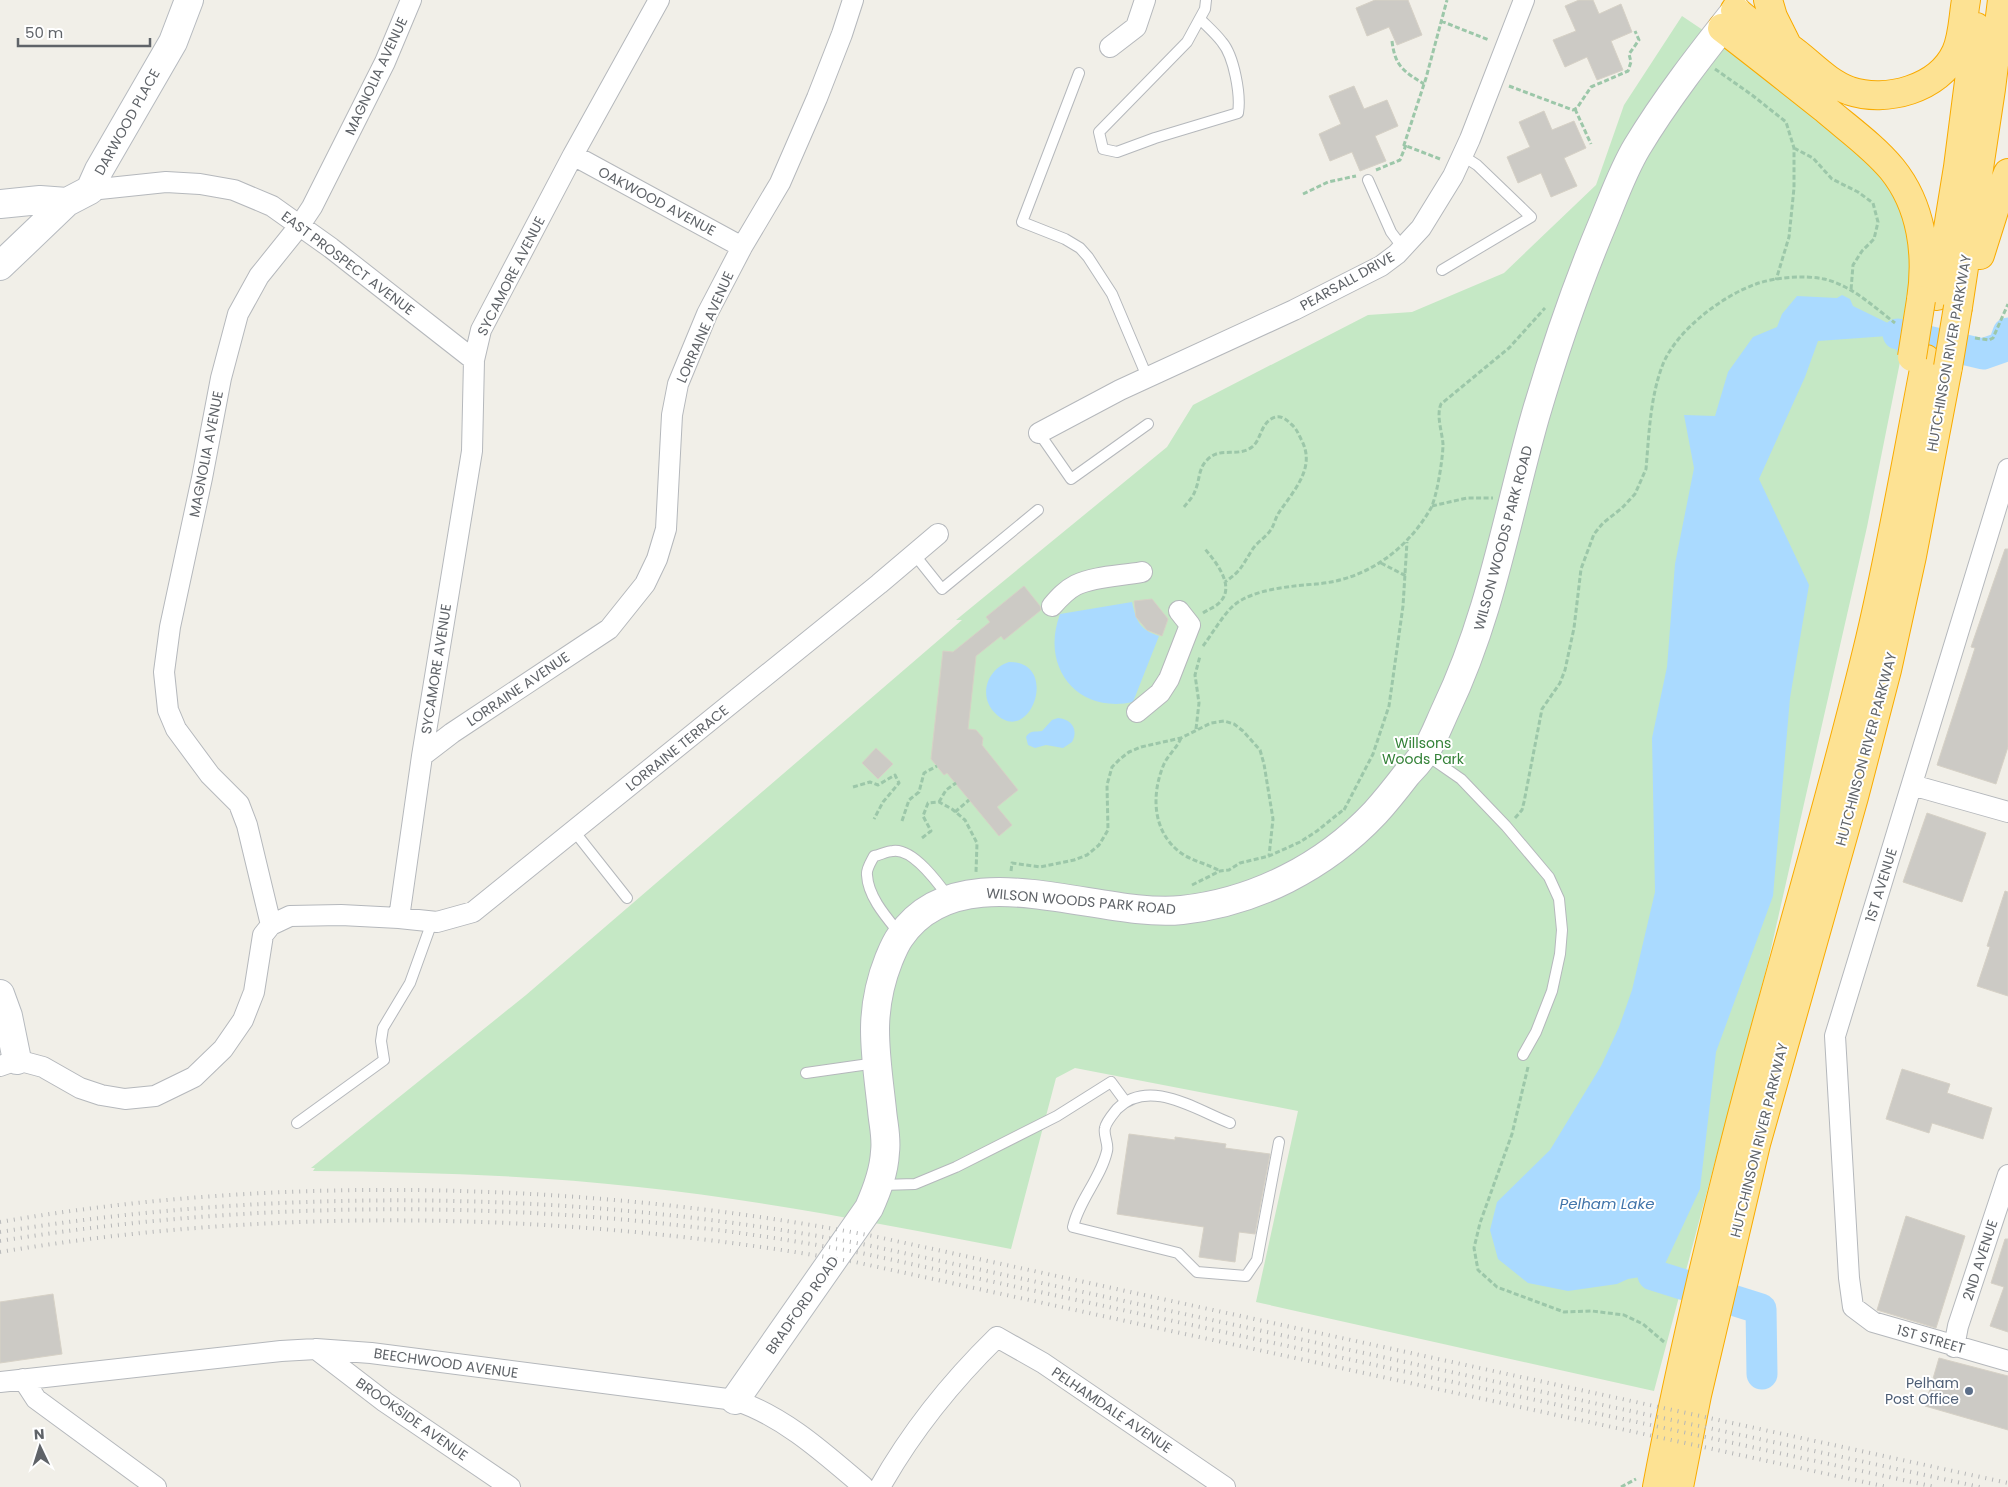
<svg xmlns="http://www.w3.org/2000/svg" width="2008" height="1487" font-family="Poppins,sans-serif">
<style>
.green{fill:#c5e8c5}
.water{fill:#aadaff}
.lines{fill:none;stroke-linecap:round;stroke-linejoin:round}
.river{stroke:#aadaff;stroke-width:31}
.building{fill:#cccac5;stroke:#d6d1c6}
.lane-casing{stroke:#b5b8bc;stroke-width:12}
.street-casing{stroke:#b5b8bc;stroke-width:22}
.secondary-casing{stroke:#b6babf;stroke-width:30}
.highway-casing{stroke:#f9ab00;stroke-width:30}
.path{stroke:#9cc7a9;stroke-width:3;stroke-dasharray:5 2.5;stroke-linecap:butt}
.lane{stroke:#fff;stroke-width:10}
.street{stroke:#fff;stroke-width:20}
.secondary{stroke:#fff;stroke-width:28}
.highway{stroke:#fde293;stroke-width:28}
.rail{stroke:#b6b7b8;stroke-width:4;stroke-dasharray:1 6;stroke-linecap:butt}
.highway-bridge-casing{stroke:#f9ab00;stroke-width:30;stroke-linecap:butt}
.highway-bridge{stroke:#fde293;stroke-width:28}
.service-dot{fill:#5c6f8a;stroke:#fff;stroke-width:2}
.labels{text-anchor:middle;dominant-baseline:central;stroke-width:4;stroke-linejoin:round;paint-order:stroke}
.street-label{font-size:14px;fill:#5f6368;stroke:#fff}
.park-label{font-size:14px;fill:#348238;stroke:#fff}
.service-label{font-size:14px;fill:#4e5e75;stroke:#fff;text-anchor:end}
.water-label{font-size:15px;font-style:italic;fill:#4174aa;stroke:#fff}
</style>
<rect width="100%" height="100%" fill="#f1efe8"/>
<path class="green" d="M1682,16L1743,57L1865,154L1895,192L1913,249L1902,352L1867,527L1768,962L1654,1391L1256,1302L1298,1111L1075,1068L1056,1078L1011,1249C887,1225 763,1200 638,1187C530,1175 421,1172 313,1171L315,1168H311L526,995L962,620H956L1167,447L1193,405L1368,315L1412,312L1504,273L1596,185L1624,105Z"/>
<path class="water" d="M1842,295L1850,299L1853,306L1898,328V334L1906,366L1888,336L1818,341L1805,377L1759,479L1809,585L1790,698L1773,896L1716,1052L1700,1189L1665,1264L1653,1275L1628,1279L1617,1284L1568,1291L1528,1283L1498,1259L1490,1230L1497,1202L1550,1150L1601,1066L1619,1027L1632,990L1655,892L1652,738L1667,667L1675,564L1694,468L1684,415L1715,416L1728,372L1753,337L1777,327L1782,314L1797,296L1837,298Z
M1132,602C1136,621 1140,630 1159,636L1133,702C1077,714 1040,667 1060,614Z
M1009,662C1061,661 1030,749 995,713C978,696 987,669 1009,662Z
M1058,718C1071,719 1079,729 1072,742L1063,748L1046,745L1035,748L1028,745L1026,737C1030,730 1035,732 1042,731L1052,720Z"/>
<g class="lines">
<path class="river" d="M1898,334L1983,354L2003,347L2008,333
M1653,1275L1761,1309L1762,1374"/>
</g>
<path class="building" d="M1375,0H1408L1422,35L1397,45L1389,27L1367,36L1356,8Z
M1579,0H1593L1599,14L1621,4L1632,32L1611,41L1623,70L1597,80L1587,57L1565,67L1553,40L1576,31L1565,6Z
M1354,86L1364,109L1387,100L1398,126L1375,136L1386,161L1360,171L1352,152L1330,161L1319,134L1341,124L1329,96Z
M1544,111L1552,130L1574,121L1586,148L1564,158L1577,186L1551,197L1541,173L1518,183L1507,157L1530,147L1519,122Z
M2005,549H2008V747L1996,784L1937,765L1975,648L1971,647Z
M1024,586L1040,606L1041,610L1004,640L1001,636L976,656L968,729L976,730L983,738L982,745L1018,790L997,807L1012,825L999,836L947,773L944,775L931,759L943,651L953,652L990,622L986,617Z
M1152,599L1168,619L1162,636L1147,630L1136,617L1134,601Z
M876,748L893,764L878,779L862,763Z
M1927,813L1986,833L1962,902L1903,882Z
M2005,891L2008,892V996L1977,986L1990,947L1987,946Z
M1902,1069L1950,1084L1947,1093L1992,1108L1983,1139L1932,1123L1929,1133L1886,1119Z
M1129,1134L1175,1140V1137L1226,1144L1225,1148L1270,1154L1255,1234L1239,1232L1235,1262L1199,1257L1204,1227L1117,1214Z
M1906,1216L1965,1236L1936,1328L1877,1310Z
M2005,1239H2008V1332L1990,1326L2004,1287L1991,1283Z
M53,1294L62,1354L0,1363V1302Z
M1939,1358L2008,1376V1430L1925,1406Z"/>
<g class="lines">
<g class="lane-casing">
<path id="lane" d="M1201,20C1208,27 1216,34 1222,42C1234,56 1241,95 1238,113L1155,138L1117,152L1103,149L1099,132L1187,42L1205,9L1206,0
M1079,73L1022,222L1065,239L1080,248L1088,257L1112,294L1148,379
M1368,180L1391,232L1403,248
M1442,270L1531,217L1477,165L1463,156
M1039,433L1071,479L1148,424
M914,554L942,589L1038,510
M1425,754L1461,779L1506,826L1549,877L1559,899L1562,930L1560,954L1552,991L1536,1032L1523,1055
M574,831L627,898
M900,934C887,918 868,897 867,875C866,869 871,862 874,856C880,855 887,851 893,851C913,848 939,884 949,898
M806,1073L876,1063
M297,1123L384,1060L381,1041L383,1028L410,983L432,922
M1230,1123C1196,1110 1149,1077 1117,1109C1113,1114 1106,1122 1105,1128C1103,1135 1109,1144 1107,1151C1101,1178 1079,1200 1073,1227L1178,1253L1197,1272L1246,1276L1257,1260L1279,1142
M881,1185L915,1184L956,1167L1057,1116L1111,1082L1125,1101"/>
</g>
<g class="street-casing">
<path id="street" d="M1110,47L1136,27L1145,0
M573,155L742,247
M90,190L166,182L200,184L234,190L272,206L331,248L474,360
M1039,433L1120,390L1294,310L1381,266L1397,254L1421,228L1453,176L1470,139L1524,0
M2008,469L1835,1036L1849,1278L1853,1307L1873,1322L2008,1361
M1052,606C1059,598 1066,590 1076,585C1095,576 1121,576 1142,572
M1137,712L1160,693L1169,679L1190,625L1179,611
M422,756L452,733L609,629L645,584L657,559L666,529L672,415L678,384L707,314L742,247L780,183L817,98L842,34L853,0
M1912,785L2008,812
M399,918L437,922L473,912L879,584L938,534
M271,925L247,825L239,804L210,775L176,729L168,710L164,672L170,627L202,478L221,378L238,314L259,276L300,225L312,207L385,62L411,0
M0,1066L17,1060L43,1067L80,1088L101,1095L125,1099L155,1096L194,1077L223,1049L243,1020L254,992L263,935L271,925L290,916L341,915L399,918L422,756L472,451L474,360L481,330L573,155L659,0
M1954,1347L1958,1326L2008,1175
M316,1349L385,1402L510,1487
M23,1379L36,1399L156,1487
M0,1382L281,1351L316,1349L371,1353L735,1400C785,1417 824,1453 864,1487
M880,1487C911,1432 952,1381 997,1337L1043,1363L1225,1487"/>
</g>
<g class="secondary-casing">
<path id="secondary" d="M0,204L40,200L67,202
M0,266L67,202L90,190L99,170L173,42L189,0
M0,994L8,1016L17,1060
M735,1400L869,1208C877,1190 884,1172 885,1152C887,1138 883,1123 882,1110C876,1054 867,1014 889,959C892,952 895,944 900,937C960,849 1097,919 1182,910C1255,902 1324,867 1375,813C1386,801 1397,787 1407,774C1413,768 1419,761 1424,754C1433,741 1439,724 1446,709C1491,615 1507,516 1535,417C1554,352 1576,287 1602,225C1613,199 1622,172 1637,147C1666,99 1701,54 1736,10"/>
</g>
<g class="highway-casing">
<path id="highway" d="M1768,0L1773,17L1788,47
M1735,10C1746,19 1757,29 1768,37C1774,41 1782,43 1788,47C1809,61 1825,82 1850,91C1886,103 1939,89 1956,52C1963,37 1963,17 1966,0
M1722,28C1756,54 1790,81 1824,108C1847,128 1873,146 1892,169C1922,206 1928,255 1921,300
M1980,255L1998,198L2008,173
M1937,296L1958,167L1976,27
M1958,307L1991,89L2002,0
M1657,1487C1680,1365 1709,1244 1740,1123C1782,961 1831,802 1870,639C1892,546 1908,452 1926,359
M1679,1487L1697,1395L1756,1144L1854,797L1887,670L1912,556L1948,367"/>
</g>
<path class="path" d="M1441,21L1489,40
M1392,41C1395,66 1403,71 1424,84
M1715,69L1752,95L1786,122L1794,148V188L1789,237L1776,280
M1509,86L1573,110L1577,108L1591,87L1628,71L1631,62L1629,54L1639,40L1635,31
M1575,109L1591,144
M1794,148L1813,158L1832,179L1858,192L1873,203L1878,222L1874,239L1862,251L1853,265L1851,290
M1440,159L1404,145L1426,78L1447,0
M1376,170L1400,160L1406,145
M1303,194L1328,182L1356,176
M1975,338L1989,340L1993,338L2008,304
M1432,506L1467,498H1493
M1184,507C1188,502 1193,497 1195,491C1200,480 1198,469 1207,460C1220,446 1237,458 1252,447C1261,440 1260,426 1271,419C1279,414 1285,418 1291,424C1296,428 1298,433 1301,439C1317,468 1293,491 1278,514C1275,519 1274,526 1270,531C1265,538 1256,543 1252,550C1242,566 1241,571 1225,582
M1381,563L1406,576
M1203,613C1209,609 1216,607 1220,602C1236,586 1215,561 1205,549
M1203,646C1212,634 1223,615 1233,606C1252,589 1292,586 1316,584C1366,580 1407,550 1431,508C1437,496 1443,458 1443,444C1442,431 1436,416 1441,404L1509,348L1545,308
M1196,729L1199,703L1195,675L1200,656
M1181,738C1177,748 1168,755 1164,764C1151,794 1152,832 1181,853C1192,861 1208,864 1220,871
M853,787L870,782L878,785L895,775L899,783L883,802L874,819
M939,802L946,790L956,783
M1344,810L1373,754L1389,706L1403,606L1407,542
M955,812L969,800
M1515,818L1522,810L1524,802L1542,709L1560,683L1565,670L1574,628L1581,569L1594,534L1603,523L1622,508L1635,494L1646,469C1649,435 1650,397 1663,364C1677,330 1722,296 1756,284C1776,277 1804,275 1824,279C1851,285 1874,307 1895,323
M902,821L909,800L919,792L924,773L937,766
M922,838L931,831L923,816L928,803L939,802L952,809L965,820L977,843L976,872
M1011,871L1012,863L1040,867L1074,860L1087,855L1099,845L1108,830L1107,785L1112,767L1120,759L1129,752L1141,747L1181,738L1211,723L1224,721L1234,724L1243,731L1260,750L1264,764L1273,819L1269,856
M1192,885L1220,871L1229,870L1240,863L1269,856L1300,842L1317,831L1343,810
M1528,1067L1512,1134L1480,1223L1474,1248L1478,1270L1497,1287L1564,1312L1592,1311L1624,1315L1643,1324L1664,1342
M1621,1487L1636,1479"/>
<use href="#lane" class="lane"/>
<use href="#street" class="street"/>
<use href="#secondary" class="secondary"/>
<use href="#highway" class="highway"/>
<path class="rail" d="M0,1222C284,1173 590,1182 873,1236L2008,1483
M0,1232C284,1186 584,1190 867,1245L1980,1487
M0,1241C284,1195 578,1199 861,1253L1935,1487
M0,1252C283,1205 573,1212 855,1262L1887,1487"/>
<g class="highway-bridge-casing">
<path id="highway-bridge" d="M1912,357L1921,300
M1948,367L1958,307"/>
</g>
<use href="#highway-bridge" class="highway-bridge"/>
</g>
<circle class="service-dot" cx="1969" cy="1391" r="5"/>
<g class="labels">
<g class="street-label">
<text transform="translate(376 76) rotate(-65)">MAGNOLIA AVENUE</text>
<text transform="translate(127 122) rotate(-61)">DARWOOD PLACE</text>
<text transform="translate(657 201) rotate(28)">OAKWOOD AVENUE</text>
<text transform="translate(348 263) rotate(37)">EAST PROSPECT AVENUE</text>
<text transform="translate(511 276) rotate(-63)">SYCAMORE AVENUE</text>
<text transform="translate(1347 281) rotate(-29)">PEARSALL DRIVE</text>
<text transform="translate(705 327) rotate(-66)">LORRAINE AVENUE</text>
<text transform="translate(1949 353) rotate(-80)">HUTCHINSON RIVER PARKWAY</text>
<text transform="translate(206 454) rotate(-79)">MAGNOLIA AVENUE</text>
<text transform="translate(1503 538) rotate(-75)">WILSON WOODS PARK ROAD</text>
<text transform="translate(436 669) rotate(-81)">SYCAMORE AVENUE</text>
<text transform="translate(518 689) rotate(-34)">LORRAINE AVENUE</text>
<text transform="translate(677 748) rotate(-39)">LORRAINE TERRACE</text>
<text transform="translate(1866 749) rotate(-75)">HUTCHINSON RIVER PARKWAY</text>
<text transform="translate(1881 885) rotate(-73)">1ST AVENUE</text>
<text transform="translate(1081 901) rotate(5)">WILSON WOODS PARK ROAD</text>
<text transform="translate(1759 1140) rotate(-76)">HUTCHINSON RIVER PARKWAY</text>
<text transform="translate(1980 1260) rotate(-72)">2ND AVENUE</text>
<text transform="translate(802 1305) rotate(-55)">BRADFORD ROAD</text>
<text transform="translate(1931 1339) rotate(16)">1ST STREET</text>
<text transform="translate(446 1363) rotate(8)">BEECHWOOD AVENUE</text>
<text transform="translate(1112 1410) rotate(34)">PELHAMDALE AVENUE</text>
<text transform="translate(412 1419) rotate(35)">BROOKSIDE AVENUE</text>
</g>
<g class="park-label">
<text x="1423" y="743">Willsons<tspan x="1423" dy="16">Woods Park</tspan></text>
</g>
<g class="service-label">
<text x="1959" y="1383">Pelham<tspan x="1959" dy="16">Post Office</tspan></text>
</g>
<g class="water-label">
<text x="1607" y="1203">Pelham Lake</text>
</g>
</g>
<g transform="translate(40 1447) rotate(356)" stroke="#ffffff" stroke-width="4" paint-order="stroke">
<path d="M0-4L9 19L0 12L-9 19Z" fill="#5f6368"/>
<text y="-8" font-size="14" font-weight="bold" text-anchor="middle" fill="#5f6368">N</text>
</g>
<path d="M18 38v8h132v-8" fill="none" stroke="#5f6368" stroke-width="2.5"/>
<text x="25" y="38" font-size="15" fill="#5f6368" stroke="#ffffff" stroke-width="4" paint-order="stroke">50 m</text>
</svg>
